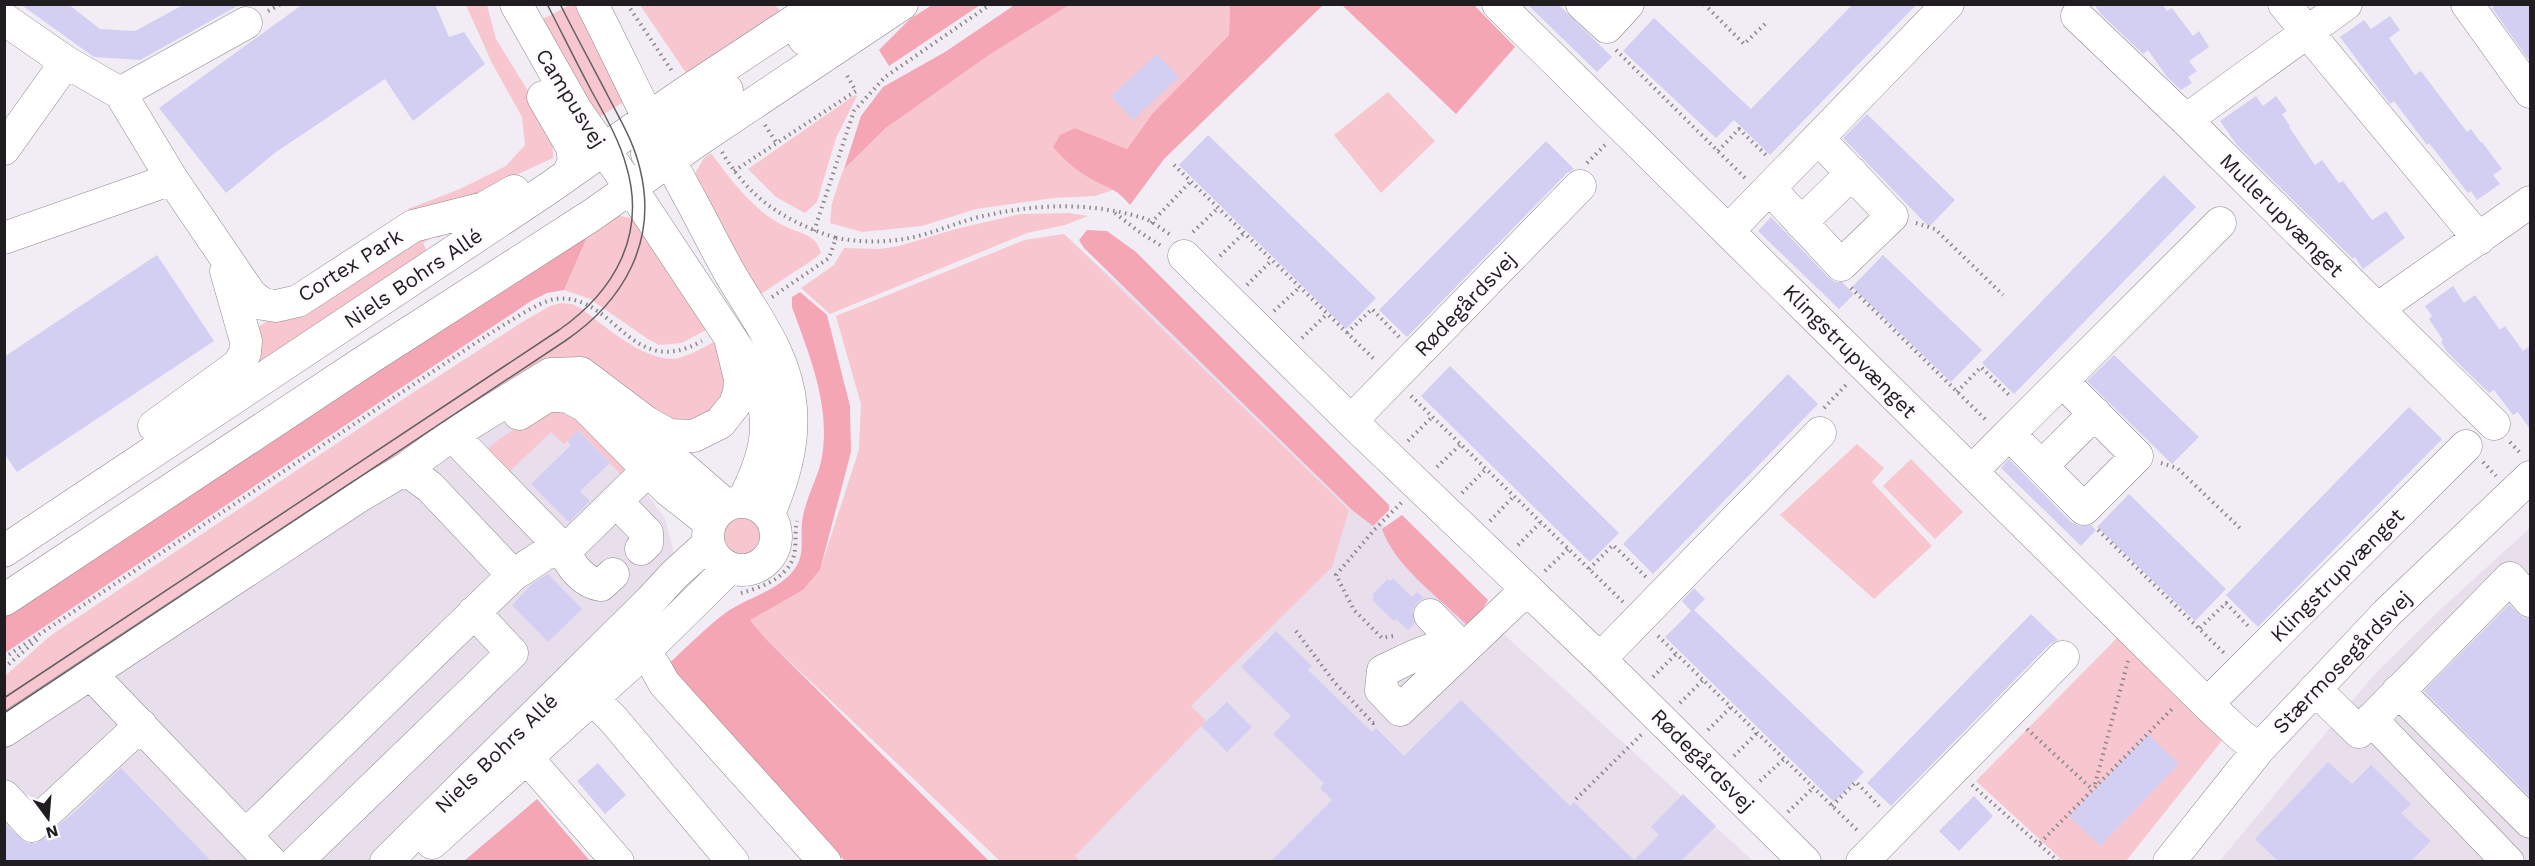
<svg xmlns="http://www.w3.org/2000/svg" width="2535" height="866" font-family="'Work Sans',sans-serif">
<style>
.built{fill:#e8deec}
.green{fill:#f8c6ce}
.forest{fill:#f5a6b4}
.building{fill:#d3cff2}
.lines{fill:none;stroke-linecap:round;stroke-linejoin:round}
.minor-casing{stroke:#8c878e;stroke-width:33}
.path{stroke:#8a868c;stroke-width:4;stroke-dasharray:1.5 4.5;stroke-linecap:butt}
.minor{stroke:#fff;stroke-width:32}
.tram{stroke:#636064;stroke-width:1.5}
.labels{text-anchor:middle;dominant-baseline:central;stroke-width:6;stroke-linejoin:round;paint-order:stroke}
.street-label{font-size:21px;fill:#1f1d20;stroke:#fefbff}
</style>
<rect width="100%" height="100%" fill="#f2ecf4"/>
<path class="built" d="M1064,234L1753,861H1001L749,619L803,590L820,570L859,450L861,404L836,316L1025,240Z
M550,357L665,519L674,553L373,861L5,862V724Z
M2530,528V861L2219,862L2373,676L2441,609Z"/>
<path class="green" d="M466,5H487L496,39L552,130L553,158L499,183L480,195L412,213L408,209L460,189L506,166L525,145L522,117L492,63Z
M570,5H579L625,101L598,118L537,22Z
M640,5H775L782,13L686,73Z
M1069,5H1230L1229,35L1152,114L1127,149L1075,128L1095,181L1116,189L1095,196L1054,198L976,209L922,226L862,232L830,223L832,203L843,170L886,128L989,55Z
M1388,92L1435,141L1381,193L1334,135Z
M855,95L857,96L836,138L817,202L805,213L776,197L748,169Z
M711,153C731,180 752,209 782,225C799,234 816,233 821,253L814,259L761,294L708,212L693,177L704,158Z
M1069,213L1088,216L1065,225L1027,233L830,314L801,288L834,265L844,248L880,249L899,246L956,229L1020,214Z
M616,215L635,219L709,328L682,343L659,345L648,339L590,299L564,290L591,228Z
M462,223L438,238L435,236L423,243L427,251L258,366C254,342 247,324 277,319L399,240Z
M1064,234L1349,510L1332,567L1191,706L1206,721L1075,856L1080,861H1000L766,639L749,619L803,590L820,570L859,450L861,404L836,316L1025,240Z
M561,303L572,304L582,309C605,326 648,365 679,358C692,354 705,347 717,340L729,399L687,430L568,363L5,719V676L50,636L394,405L524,321L550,306Z
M555,408L571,411L626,468L625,479L579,430L564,444L551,432L508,473L486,451C496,438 539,414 555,408Z
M1857,444L1884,468L1872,482L1932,546L1874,599L1780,515Z
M1911,459L1963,512L1935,539L1883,486Z
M724 535a18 18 0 1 1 36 0a18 18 0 1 1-36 0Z
M2118,637L2224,738L2126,861H2063L1976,781Z"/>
<path class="forest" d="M1016,4L1069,5L989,55L886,128L844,169L861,116L883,87L945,52Z
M932,5H980L889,66L879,50L910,19Z
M1230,5H1323L1164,159L1130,205C1115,188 1114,191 1095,181C1078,172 1065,161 1053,147L1060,135L1075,128L1127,149L1152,114L1229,35Z
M1342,5H1474L1515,47L1456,114Z
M591,228L564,290L547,293L531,301L5,653V616Z
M1087,230L1107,231L1136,252L1389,505V510L1373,526L1352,510L1084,248L1079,240Z
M800,292L827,315L850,406L851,452L820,570L803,590L750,620L766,639L989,861H845L663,669C684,650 705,628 728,611C749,597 777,591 793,571C806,555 800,540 802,523C804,502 816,482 821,462C832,408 810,357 792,307V297Z
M1402,515L1488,600L1477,618L1466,624C1438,597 1394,565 1382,529Z
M537,799L590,861H464Z"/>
<path class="building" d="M20,4H68L100,29L135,31L185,4H241L140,60L94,57Z
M303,4H435L449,37L464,32L485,64L413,121L385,79L276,152L226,193L159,108Z
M1527,4H1558L1612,57L1597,72Z
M1853,4H1917L1770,155L1734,120L1716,138L1623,51L1654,18L1751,109Z
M2094,4H2162L2167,11L2172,8L2193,36L2199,31L2209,47L2189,61L2197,71L2188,77L2192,83L2181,90L2167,77L2148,50L2143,54L2101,14Z
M2497,4H2530V62L2492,8Z
M2390,16L2400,30L2389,38L2415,75L2421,71L2467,132L2471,129L2481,143L2482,142L2502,169L2493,175L2500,184L2477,200L2471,191L2468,193L2429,143L2427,145L2394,101L2390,104L2340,37L2364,20L2371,29Z
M1157,54L1179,77L1133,120L1111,96Z
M2256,96L2263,106L2276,96L2287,111L2282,114L2290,126L2289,127L2315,165L2322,160L2339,183L2343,181L2372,220L2386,211L2405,238L2363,269L2355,257L2353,259L2237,145L2220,121Z
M1867,114L1955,200L1929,227L1843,138Z
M1208,135L1376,298L1346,329L1179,165Z
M1546,141L1574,169L1567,173L1407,337L1379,310Z
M2164,175L2196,207L2014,394L1982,363Z
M1771,217L1828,277L1835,282H1842L1854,294L1839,309L1758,231Z
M157,255L214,341L17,472L4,453V357Z
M1883,255L1982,350L1951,382L1852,287Z
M2453,286L2464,303L2475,295L2500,330L2505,326L2523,351L2530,346V429L2518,412L2513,415L2494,390L2489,393L2447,352L2441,342L2443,340L2429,319L2432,316L2425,306Z
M2114,355L2199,437L2172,464L2087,381Z
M1450,366L1619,533L1590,562L1421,396Z
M1788,374L1818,404L1653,574L1623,544Z
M2409,407L2442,439L2258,627L2226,595Z
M578,430L610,463L580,491L590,501L569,522L531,484L571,445L567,441Z
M2009,459L2071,522L2080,526L2091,525L2096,530L2081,546L2001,468Z
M2129,494L2226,589L2195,621L2097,527Z
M548,574L582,609L548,642L512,605L533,583Z
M1393,578L1412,597L1417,592L1424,598L1417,603L1413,610L1415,623L1408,630L1396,619L1394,621L1372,600L1374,597L1372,595L1388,579L1390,581Z
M1694,588L1705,599L1694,610L1864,772L1834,802L1665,637L1691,611L1682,601Z
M2509,605L2524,618L2530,619V797L2424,691Z
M2031,614L2058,640L2050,644L1891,806L1867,783Z
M1276,631L1312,666L1308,670L1372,732L1376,728L1404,756L1461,700L1570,806L1574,802L1634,860L1659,835L1651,827L1683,794L1716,826L1681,861H1271L1332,800L1320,788L1324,783L1273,734L1291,716L1241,667Z
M1227,702L1252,727L1227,752L1201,726Z
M2148,734L2179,764L2100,846L2069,816Z
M2328,762L2352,784L2371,765L2411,804L2401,813L2431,841L2411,861H2278L2255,839Z
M598,763L626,795L605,814L577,781Z
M121,768L211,861H4V827L6,825L26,843H37L76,811Z
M1974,796L1993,816L1959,851L1939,831Z"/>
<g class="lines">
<g class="minor-casing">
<path id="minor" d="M516,4L576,110L631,188L755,375C775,423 766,456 743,501
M592,4C626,71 657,139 693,204C706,228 718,253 732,277C757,319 787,357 791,408C794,446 783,480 769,514
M1498,4L2207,704L2240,735L2259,749
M1582,4L1607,27L1628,4
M2284,4L2479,239
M2467,4L2530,92
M2077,16L2186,120L2494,424
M4,19L66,62L120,93L172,179L251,295L263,304L276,306L298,301L413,226L484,208L514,191
M804,39L855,4
M120,93L246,23
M543,97L572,147L574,161L568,174
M2186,120L2346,4
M4,149L66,62
M647,154L660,138L727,90
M1770,189L1841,265L1892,216L1818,138
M1801,223L1852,173
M1728,231L1948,4
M4,238L172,179
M1184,256L1351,421L1600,659L1805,862
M2377,309L2530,202
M519,414L549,395L568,397L585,406L668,490L710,523
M1351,421L1580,186
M154,426L238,365L245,353L246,341L226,271
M638,429L726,505
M2009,434L2084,509L2137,456L2062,381
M452,435L565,551C570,566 584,583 601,585L613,574
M2042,466L2095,413
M405,469L430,487L513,575
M1972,471L2220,223
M616,501L647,533V543L641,549
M708 536a34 34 0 1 1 68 0a34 34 0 1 1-68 0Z
M4,551L549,188L683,94L820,4
M4,600L368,359L592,215L700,139L902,4
M1430,615L1463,649
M1463,649C1441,639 1404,661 1383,671L1381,690L1400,710L1527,589
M643,653L655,667L664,683L825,862
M1600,659L1820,433
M91,674L271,862
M580,687L613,719L733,862
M2315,689L2359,732L2510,578L2530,601
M2398,691L2530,822
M2207,704L2466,446
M2371,719L2508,862
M4,731L358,497L405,469L452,435L550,374L581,373L646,422L669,435L694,436L720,423L735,404L739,392L740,379L730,338
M529,738L528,759L618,862
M4,796L32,826L141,725
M246,835L513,575L547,553L565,551L648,470
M432,843L643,653L729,568
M296,862L512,653L474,612
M386,862L650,601L674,575L708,544
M1862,862L2063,657
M2169,862L2259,749L2387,613L2530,477"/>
</g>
<path class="path" d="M627,4L672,71
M1704,4L1744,44L1767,22
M268,11L281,4
M1616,50L1745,178
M765,125L776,142
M1718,151L1739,129L1767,156
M722,152C750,200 785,221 836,238
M1587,163L1605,145
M1174,165L1376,361
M734,171L856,91L845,72
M1115,213L1138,231L1163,247
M1151,223L1191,181
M1916,223L1935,229L2003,295
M814,231L854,111L885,77L991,4
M1193,232L1218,208
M1220,256L1244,233
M1247,285L1272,260
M1851,288L1987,421
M772,297L829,258L836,238C865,243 893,243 922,235C940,230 957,223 975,218C1031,204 1088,201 1143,218C1153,221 1162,230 1171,235
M1274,311L1300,287
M1347,333L1372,309L1399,337
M1302,338L1327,314
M1957,392L1981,367L2011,397
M1411,396L1623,602
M1824,408L1847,384
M1408,441L1432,417
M2510,442L2521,454
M2483,462L2496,476
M2161,463L2177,468L2242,530
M1437,467L1461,444
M1462,493L1486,469
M1490,521L1514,496
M2098,530L2224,653
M1518,545L1541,522
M1589,569L1613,545L1646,577
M1545,571L1568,549
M741,593C763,587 793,576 795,549C796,539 795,530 797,521
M2200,628L2226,603L2249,627
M1296,631L1335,683L1373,723L1378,722
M1393,636L1382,638L1354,610L1336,575L1374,530L1402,502
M1658,636L1857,830
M4,658L486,336C501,327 539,301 555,299C616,292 629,382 702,341
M4,668L38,639
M1653,677L1676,654
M1680,703L1703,680
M2027,729L2092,789
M1708,730L1731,707
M1734,756L1757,733
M1760,781L1784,759
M2095,784L2128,661
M1972,785L2059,862
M1576,799L1642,734
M1832,806L1856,782L1882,809
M1788,812L1813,788
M2040,843L2174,707"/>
<use href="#minor" class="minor"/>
<path class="tram" d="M4,698L559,330C615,291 647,234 626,165C619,139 604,114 591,90C576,62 562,33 547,4
M4,713L565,341C624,301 658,241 640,169C634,143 621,121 609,98C593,67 576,36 560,4"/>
</g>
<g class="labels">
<g class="street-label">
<text transform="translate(571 98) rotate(58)">Campusvej</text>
<text transform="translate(2282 215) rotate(45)">Mullerupvænget</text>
<text transform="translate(350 265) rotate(-32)">Cortex Park</text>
<text transform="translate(413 278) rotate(-34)">Niels Bohrs Allé</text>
<text transform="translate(1465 304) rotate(-46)">Rødegårdsvej</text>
<text transform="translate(1850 351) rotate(45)">Klingstrupvænget</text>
<text transform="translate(2337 575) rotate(-45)">Klingstrupvænget</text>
<text transform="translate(2342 662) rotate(-46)">Stærmosegårdsvej</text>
<text transform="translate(496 753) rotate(-44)">Niels Bohrs Allé</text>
<text transform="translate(1703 760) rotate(45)">Rødegårdsvej</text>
</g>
</g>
<rect width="2535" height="866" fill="none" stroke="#1f1d20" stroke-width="12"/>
<g transform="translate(48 818) rotate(164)" stroke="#fefbff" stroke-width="4.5" paint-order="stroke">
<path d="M0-4.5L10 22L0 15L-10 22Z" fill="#1f1d20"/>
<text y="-9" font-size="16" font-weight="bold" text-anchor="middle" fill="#1f1d20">N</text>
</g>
</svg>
